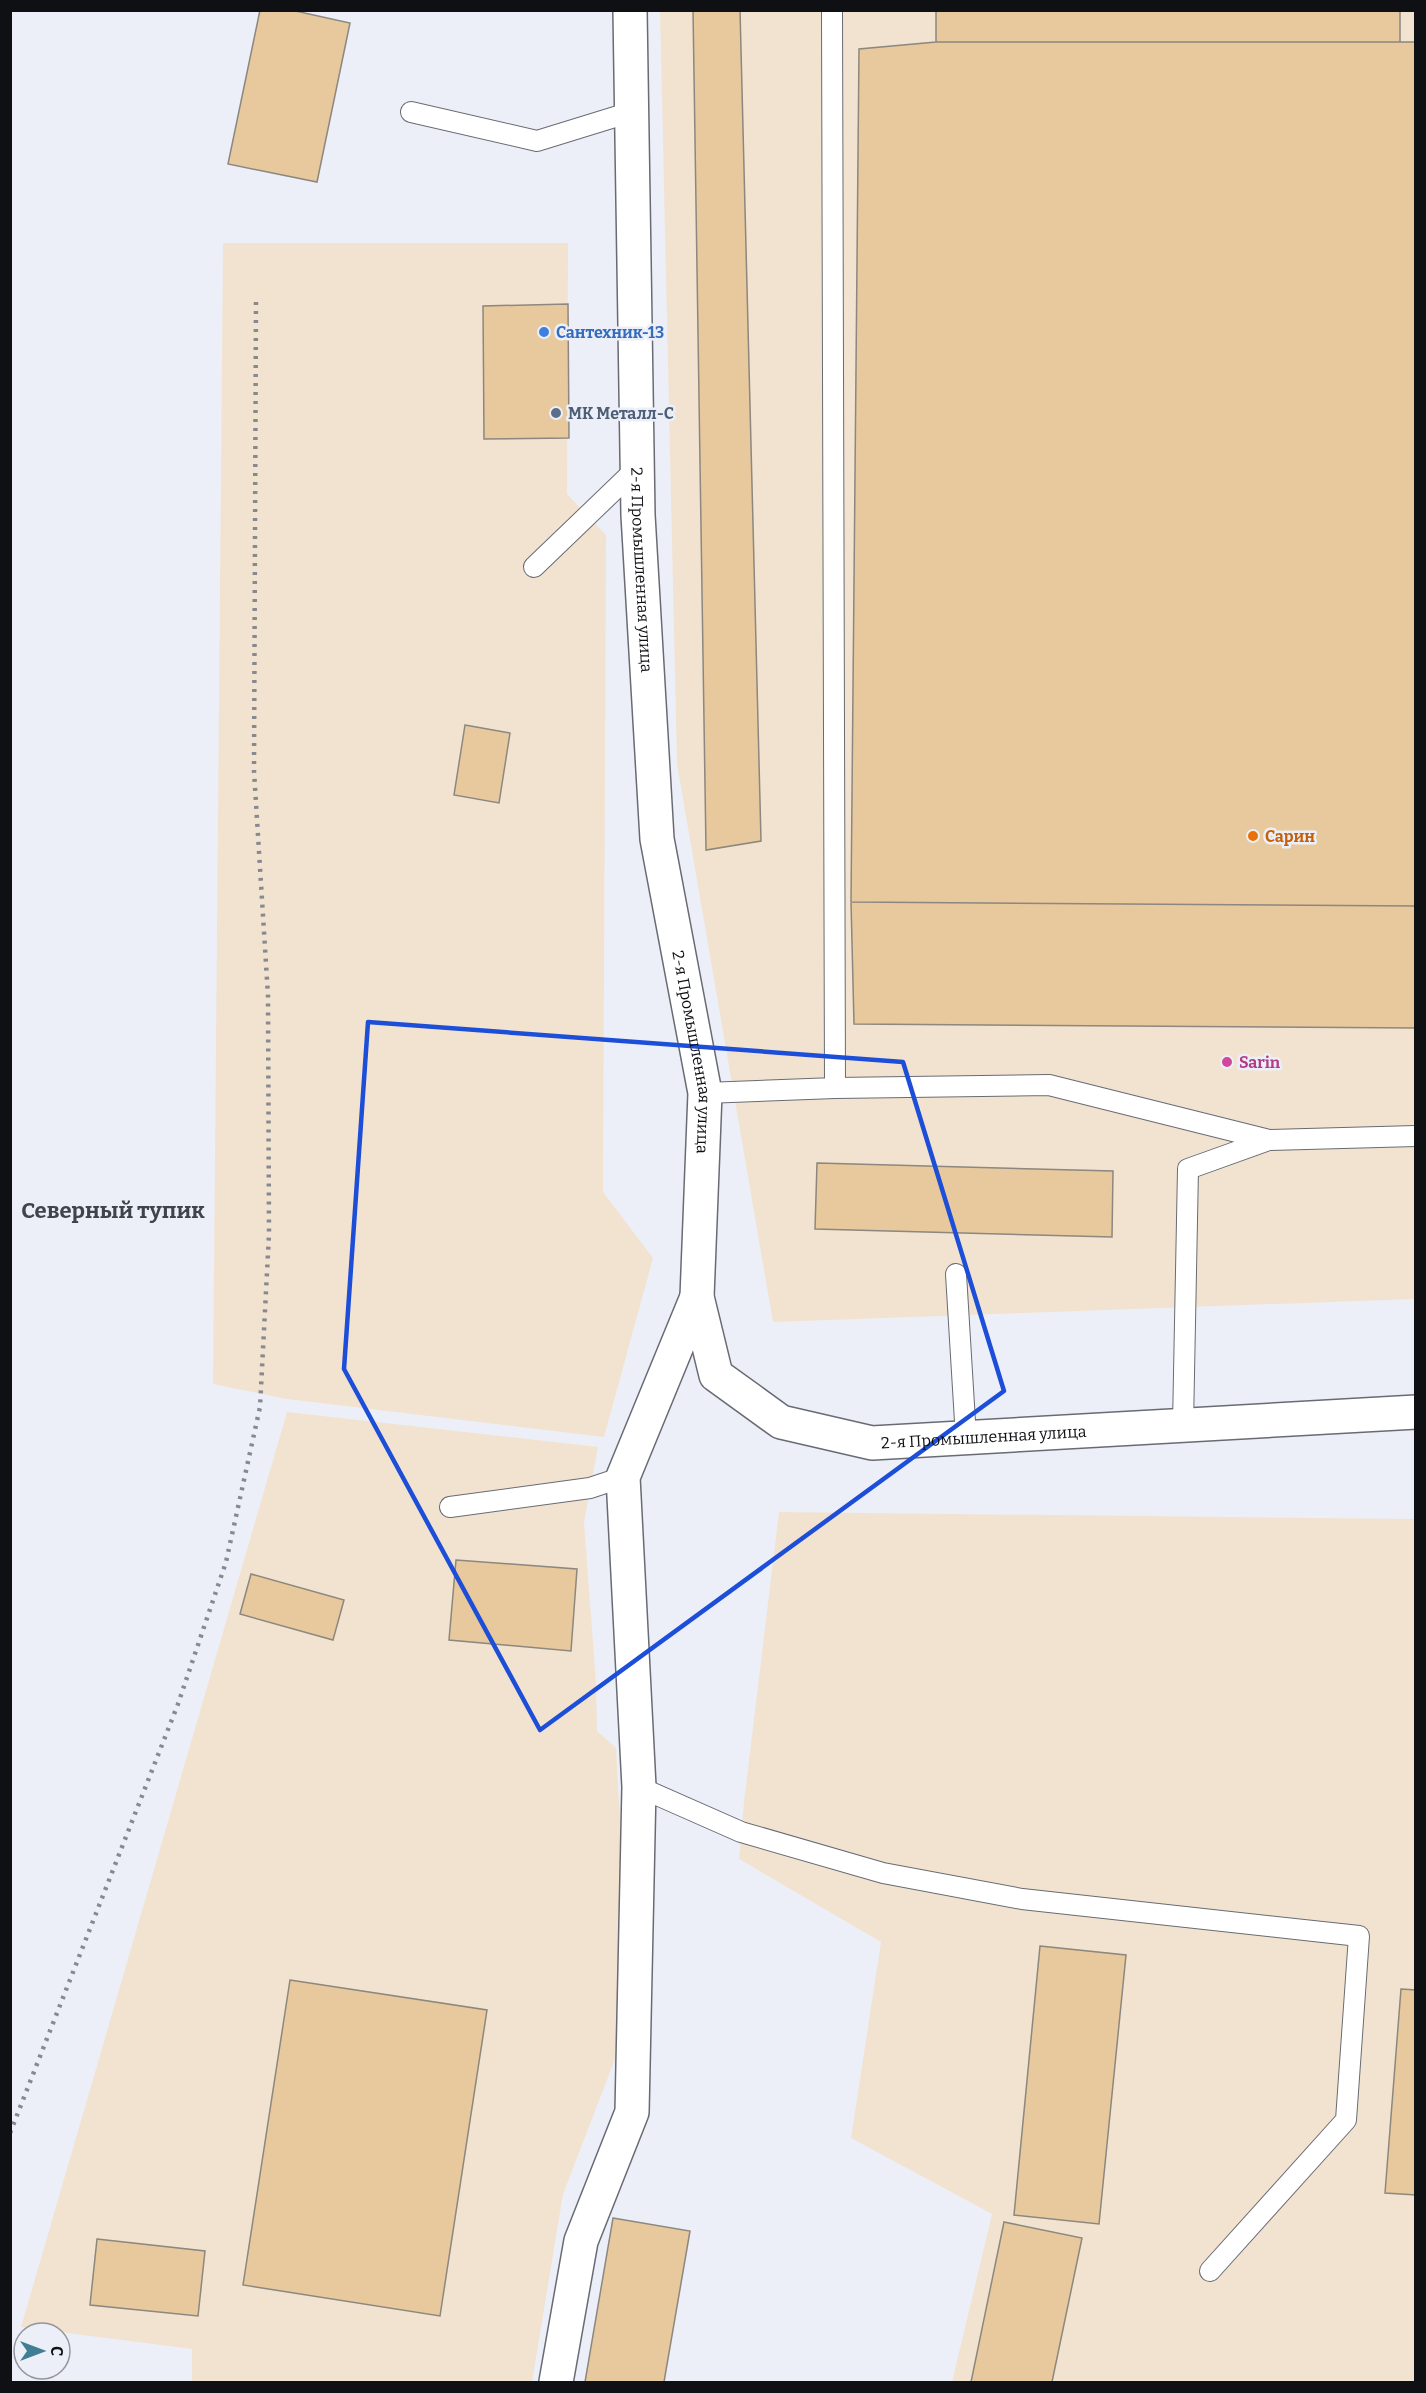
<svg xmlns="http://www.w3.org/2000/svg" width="1426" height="2393" font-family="Bitter,serif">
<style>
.industrial{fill:#f2e3d0}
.building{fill:#e7c99d;stroke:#8c877f;stroke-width:1.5}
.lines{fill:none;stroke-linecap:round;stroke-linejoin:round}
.service-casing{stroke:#686b73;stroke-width:22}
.minor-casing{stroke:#686b73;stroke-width:36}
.service{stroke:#fff;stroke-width:20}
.minor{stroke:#fff;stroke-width:33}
.rail{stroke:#878990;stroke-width:4.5;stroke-dasharray:3 6;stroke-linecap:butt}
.marked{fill:none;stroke:#1d4ed8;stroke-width:4.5;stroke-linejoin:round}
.shop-dot{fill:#3f7fe0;stroke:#eceff8;stroke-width:2}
.service-dot{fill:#5c6f8a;stroke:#eceff8;stroke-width:2}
.food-dot{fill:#e8710a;stroke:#eceff8;stroke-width:2}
.hotel-dot{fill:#d1479c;stroke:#eceff8;stroke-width:2}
.labels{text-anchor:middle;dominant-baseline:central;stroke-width:5;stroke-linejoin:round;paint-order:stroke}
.shop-label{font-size:16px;font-weight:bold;fill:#366cbe;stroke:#eceff8;text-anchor:start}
.service-label{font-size:16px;font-weight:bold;fill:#4e5e75;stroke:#eceff8;text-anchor:start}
.street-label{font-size:16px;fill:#0f1014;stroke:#eceff8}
.food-label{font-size:16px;font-weight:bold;fill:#c56008;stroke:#eceff8;text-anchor:start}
.hotel-label{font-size:16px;font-weight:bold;fill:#b23c85;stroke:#eceff8;text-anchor:start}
.district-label{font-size:22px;font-weight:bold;fill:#41434b;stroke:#eceff8}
</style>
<rect width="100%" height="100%" fill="#eceff8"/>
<path class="industrial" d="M660,11H1415V1299L773,1322L677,764Z
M223,243H568L567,494L606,535L603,1192L653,1258L604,1437L287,1399L213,1384Z
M287,1412L598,1447L584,1522L596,1683L597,1731L616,1748L621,1838L617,2054L563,2194L532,2382H192V2349L21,2327Z
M779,1512L1415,1519V2382H952L992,2214L851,2138L881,1942L739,1859L744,1802Z"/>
<path class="building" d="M260,10H291L350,23L317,182L228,164Z
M693,10H740L761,841L706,850Z
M936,10H1400V42H936Z
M936,42H1416V906L851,902L859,49Z
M568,304L569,438L484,439L483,306Z
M465,725L510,733L499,803L454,795Z
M851,902L1416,906V1028L854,1024Z
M817,1163L1113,1171L1112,1237L815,1229Z
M456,1560L577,1569L571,1651L449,1640Z
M251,1574L344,1600L333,1640L240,1614Z
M1040,1946L1126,1955L1099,2224L1014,2215Z
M290,1980L487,2010L440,2316L243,2285Z
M1401,1989L1416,1990V2195L1385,2193Z
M613,2218L690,2231L664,2382H585Z
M1004,2222L1082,2238L1052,2382H971Z
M97,2239L205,2251L198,2316L90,2305Z"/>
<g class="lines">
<g class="service-casing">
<path id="service" d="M832,10L835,1088
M411,112L537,141L631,112
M534,567L637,468
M705,1093L835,1088L1049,1085L1269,1140L1416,1136
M956,1274L966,1438
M1183,1425L1188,1169L1269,1140
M450,1507L590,1488L623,1477
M639,1787L741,1832L883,1873L1022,1899L1359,1936L1346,2120L1210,2271"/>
</g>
<g class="minor-casing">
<g id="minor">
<path id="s1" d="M630,10L638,515L657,839L705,1093L697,1297L716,1375L781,1422L872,1443L1416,1412"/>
<path d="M556,2382L581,2241L632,2112L639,1787L623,1477L697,1297"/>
</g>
</g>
<use href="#service" class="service"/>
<use href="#minor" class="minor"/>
<path class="rail" d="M10,2133L178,1704L226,1562L260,1407L269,1234L268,996L254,771L256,298"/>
</g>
<path class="marked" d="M368,1022L903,1062L1004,1391L540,1730L344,1369Z"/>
<circle class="shop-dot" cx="544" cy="332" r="6"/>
<circle class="service-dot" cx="556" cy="413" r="6"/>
<circle class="food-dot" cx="1253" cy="836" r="6"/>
<circle class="hotel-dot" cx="1227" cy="1062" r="6"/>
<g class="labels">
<g class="shop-label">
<text x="556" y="332">Сантехник-13</text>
</g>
<g class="service-label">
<text x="568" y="413">МК Металл-С</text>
</g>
<g class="street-label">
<text stroke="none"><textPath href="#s1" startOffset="560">2-я Промышленная улица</textPath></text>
<text stroke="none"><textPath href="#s1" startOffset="1046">2-я Промышленная улица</textPath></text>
<text stroke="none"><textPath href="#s1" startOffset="1658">2-я Промышленная улица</textPath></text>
</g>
<g class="food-label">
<text x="1265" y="836">Сарин</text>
</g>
<g class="hotel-label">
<text x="1239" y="1062">Sarin</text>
</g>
<g class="district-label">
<text x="113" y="1210">Северный тупик</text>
</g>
</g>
<rect width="1426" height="2393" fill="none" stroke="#0f1014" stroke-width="24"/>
<g transform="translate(42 2351) rotate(90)"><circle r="28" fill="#eceff8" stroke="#94969d" stroke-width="1.5"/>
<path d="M0-4.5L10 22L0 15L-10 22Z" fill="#3f7e93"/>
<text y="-9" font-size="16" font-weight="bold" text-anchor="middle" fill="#0f1014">С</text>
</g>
</svg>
